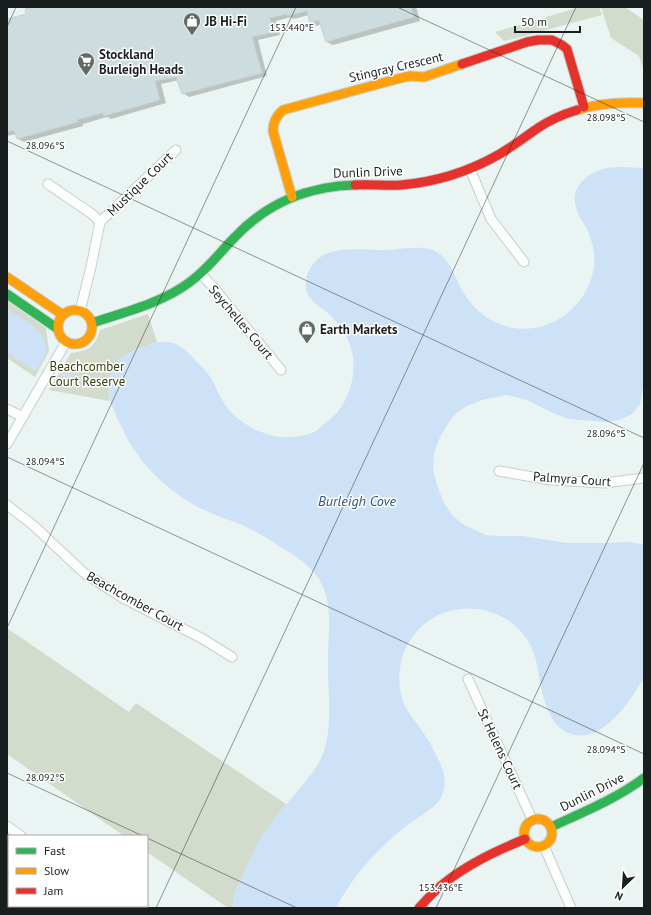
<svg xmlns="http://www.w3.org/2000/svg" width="651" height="915" font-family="'PT Sans',sans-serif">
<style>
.green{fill:#d3dccc}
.water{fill:#cee2f7}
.shadow{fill:#0003}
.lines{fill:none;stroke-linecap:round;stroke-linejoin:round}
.stream{stroke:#cee2f7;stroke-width:2.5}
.building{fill:#cddcdf;stroke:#c8d0d0}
.street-casing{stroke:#c7cfce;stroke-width:11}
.fast-casing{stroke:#c7cfce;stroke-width:11}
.slow-casing{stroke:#c7cfce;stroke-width:11}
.jam-casing{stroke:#c7cfce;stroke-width:11}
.street{stroke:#fcfdfd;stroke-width:9}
.fast{stroke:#30b455;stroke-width:9}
.slow{stroke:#ff9f0a;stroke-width:9}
.jam{stroke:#e5322d;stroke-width:9}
.ticks{fill:none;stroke:#191f1e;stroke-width:1;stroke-opacity:0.45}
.labels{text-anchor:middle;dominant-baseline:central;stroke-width:3;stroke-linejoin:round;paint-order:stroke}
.poi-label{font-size:13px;font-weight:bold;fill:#191f1e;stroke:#fff;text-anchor:start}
.street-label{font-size:13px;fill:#191f1e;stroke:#fff}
.park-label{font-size:13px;fill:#37420f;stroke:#fff}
.water-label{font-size:14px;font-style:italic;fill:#2d5585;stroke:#fff}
.ticks-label{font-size:10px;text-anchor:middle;fill:#191f1e;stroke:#fff;stroke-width:3;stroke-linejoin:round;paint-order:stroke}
</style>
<rect width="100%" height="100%" fill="#eaf4f2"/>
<path class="green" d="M580,7H599L602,15L509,40L504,41L495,32Z
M601,7H625L644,20V71L639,56L611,38Z
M7,301L46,328L49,351L35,377L7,358Z
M148,314L157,342L137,349L122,357L114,365L108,384L110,401L49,390L71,353C90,350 94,348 100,330Z
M7,628L129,712L136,703L286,804L258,843L235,892L232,908H228L147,852V836H124L7,754Z"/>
<path class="water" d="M623,167L644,168V381L640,404L632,414L620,420L606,422L570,419L555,414L527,400L507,395L482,400L467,406L455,414L449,422L440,437L434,454L433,469L437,485L444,503L453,516L464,525L486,535L499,536H522L568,543H599L631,542L644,545V677C632,699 605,740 576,735C568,734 561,730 556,724C543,707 540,681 536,660C526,621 486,601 449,611C432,616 418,627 409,642C398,660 396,687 405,706C411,718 420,726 426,737C432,746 441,764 444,774C445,780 445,787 443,793C442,796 440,800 438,802C436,805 433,807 430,809C419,818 406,825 395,835C378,850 360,869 348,888C343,894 340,901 336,908H232C233,903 234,897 235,892C238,884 242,877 245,870C250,860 254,849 259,840C268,827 278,814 289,801C303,784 318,770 325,748C333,719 327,688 328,659C328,631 334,604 319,579C310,565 296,556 282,548C269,539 255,531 240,524C227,519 214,515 202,509C168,492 139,464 123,430C117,417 110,405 109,392C108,389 107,387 108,384C109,375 116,361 123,356C127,353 133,351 138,349C147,345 158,341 169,342C180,344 188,352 195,360C201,366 207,372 211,378C215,385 218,393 222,400C231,415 243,424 259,431C264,433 268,435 274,436C285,438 303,437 314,432C317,431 324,424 327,422C350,404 360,370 349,342C344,331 338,323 330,315C323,308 311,303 307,292C302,277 313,258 328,253C345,247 366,250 384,250C400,250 418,245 433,250C452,258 455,280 465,295C480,319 507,332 534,328C551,325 565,317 576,305C589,290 596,272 594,253C593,245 590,236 587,229C583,222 578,215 576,207C570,186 588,172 607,168C613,167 618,167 623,167Z
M7,309L31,324L43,337L47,352L36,371L29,367L7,352Z"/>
<path class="shadow" d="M45,7H416L420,21L333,45L327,42L321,24L317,26L311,22L309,15L294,19L291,17L276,21L280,35L258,40L267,76L189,97L183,93L179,80L161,84L166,103L111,119L107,117L83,124V126L24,142L18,139L16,134L7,136V20L27,15Z"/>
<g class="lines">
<path class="stream" d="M60,374L108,383"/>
</g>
<path class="building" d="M34,7H411L414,17L326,42L319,20L310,23L307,11L287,16V14L270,18L274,32L252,37L262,73L182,94L176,77L155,81L160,100L104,116L103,113L77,120L78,122L17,139L14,130L7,132V19L26,14L25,9Z"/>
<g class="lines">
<g class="street-casing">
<path id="street" d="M470,169L491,219L524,262
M48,184L92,214L100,222
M201,274L214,288L281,370
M80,311L91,267L100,222L176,150
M7,409L23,417
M7,444L66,342
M499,471L550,480L605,483L644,478
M7,505L33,525L84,573L123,598L203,639L232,657
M468,679L532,819
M7,826L21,836
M544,846L571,908
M116,906L118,908"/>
</g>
<g class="fast-casing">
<path id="fast" d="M7,294L58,329
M92,323C125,312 162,303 190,282C208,269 220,252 235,237C267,203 309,186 355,185
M551,827C583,812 616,799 644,778"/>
</g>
<g class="slow-casing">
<path id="slow" d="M577,110C599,103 621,102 644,103
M292,197L273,131C273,122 276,116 283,110L397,79L410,76L424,77L462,64
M7,277L63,315
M58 327a17 17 0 1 1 34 0a17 17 0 1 1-34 0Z
M524 833a14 14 0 1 1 28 0a14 14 0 1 1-28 0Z"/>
</g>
<g class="jam-casing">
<path id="jam" d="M462,64L527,42L538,40H552L562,45L567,49L584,107
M355,185C371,184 386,186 401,185C435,182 468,172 498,155C512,147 525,137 538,128C550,120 564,114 577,110
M419,908C427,899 434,891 443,884C468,864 496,851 525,839"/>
</g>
<use href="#street" class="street"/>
<use href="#fast" class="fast"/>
<use href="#slow" class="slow"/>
<use href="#jam" class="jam"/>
</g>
<path class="ticks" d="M397,7L644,122M7,27L16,7M7,141L644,438M7,457L644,754M7,628L296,7M7,773L143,836M147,838L297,908M156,908L576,7M436,908L644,463"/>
<defs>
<g id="shop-pin" transform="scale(0.9)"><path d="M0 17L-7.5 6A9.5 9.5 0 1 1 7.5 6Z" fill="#626a68" stroke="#fff"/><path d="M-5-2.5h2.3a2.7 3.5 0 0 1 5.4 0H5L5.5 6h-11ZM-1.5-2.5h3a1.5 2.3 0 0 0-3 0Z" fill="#fff"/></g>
<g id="supermarket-pin" transform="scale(0.9)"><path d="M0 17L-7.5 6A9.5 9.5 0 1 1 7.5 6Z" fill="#626a68" stroke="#fff"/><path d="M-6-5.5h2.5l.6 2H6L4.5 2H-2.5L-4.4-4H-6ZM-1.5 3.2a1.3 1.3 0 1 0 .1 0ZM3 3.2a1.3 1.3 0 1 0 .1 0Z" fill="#fff"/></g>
</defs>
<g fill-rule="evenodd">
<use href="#shop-pin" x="192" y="21"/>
<use href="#supermarket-pin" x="86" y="61"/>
<use href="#shop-pin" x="307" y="329"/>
</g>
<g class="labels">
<g class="poi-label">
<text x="205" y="21">JB Hi-Fi</text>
<text x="99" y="54">Stockland<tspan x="99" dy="15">Burleigh Heads</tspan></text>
<text x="320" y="329">Earth Markets</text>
</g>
<g class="street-label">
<text transform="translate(396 67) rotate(-13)">Stingray Crescent</text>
<text transform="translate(368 172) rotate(-2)">Dunlin Drive</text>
<text transform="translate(140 184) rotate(-44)">Mustique Court</text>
<text transform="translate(241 322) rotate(50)">Seychelles Court</text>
<text transform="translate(572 479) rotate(4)">Palmyra Court</text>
<text transform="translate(135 601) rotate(29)">Beachcomber Court</text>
<text transform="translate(500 749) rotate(65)">St Helens Court</text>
<text transform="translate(592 792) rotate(-27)">Dunlin Drive</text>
</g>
<g class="park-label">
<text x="87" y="366">Beachcomber<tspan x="87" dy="15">Court Reserve</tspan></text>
</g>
<g class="water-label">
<text x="357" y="501">Burleigh Cove</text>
</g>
</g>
<g class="ticks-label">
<text x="292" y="31">153.440°E</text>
<text x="606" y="121">28.098°S</text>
<text x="45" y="149">28.096°S</text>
<text x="606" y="437">28.096°S</text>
<text x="45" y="465">28.094°S</text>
<text x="606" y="753">28.094°S</text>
<text x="45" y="781">28.092°S</text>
<text x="441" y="891">153.436°E</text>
</g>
<rect width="651" height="915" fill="none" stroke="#191f1e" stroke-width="16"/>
<rect x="8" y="835" width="140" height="72" fill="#ffffff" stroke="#a3a5a5"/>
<rect x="16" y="848" width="20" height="6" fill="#30b455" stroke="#a3a5a5"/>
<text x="44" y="855" font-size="12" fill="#191f1e">Fast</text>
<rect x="16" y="868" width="20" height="6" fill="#ff9f0a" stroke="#a3a5a5"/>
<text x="44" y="875" font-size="12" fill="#191f1e">Slow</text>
<rect x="16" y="888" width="20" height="6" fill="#e5322d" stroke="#a3a5a5"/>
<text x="44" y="895" font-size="12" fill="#191f1e">Jam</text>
<g transform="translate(623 887) rotate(205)" stroke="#ffffff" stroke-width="3" paint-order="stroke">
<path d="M0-3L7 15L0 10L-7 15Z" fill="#191f1e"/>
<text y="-6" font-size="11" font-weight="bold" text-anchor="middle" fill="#191f1e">N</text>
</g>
<path d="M515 26v6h65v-6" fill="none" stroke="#191f1e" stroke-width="2"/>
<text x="521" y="26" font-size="12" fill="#191f1e" stroke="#ffffff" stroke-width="3" paint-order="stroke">50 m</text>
</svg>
